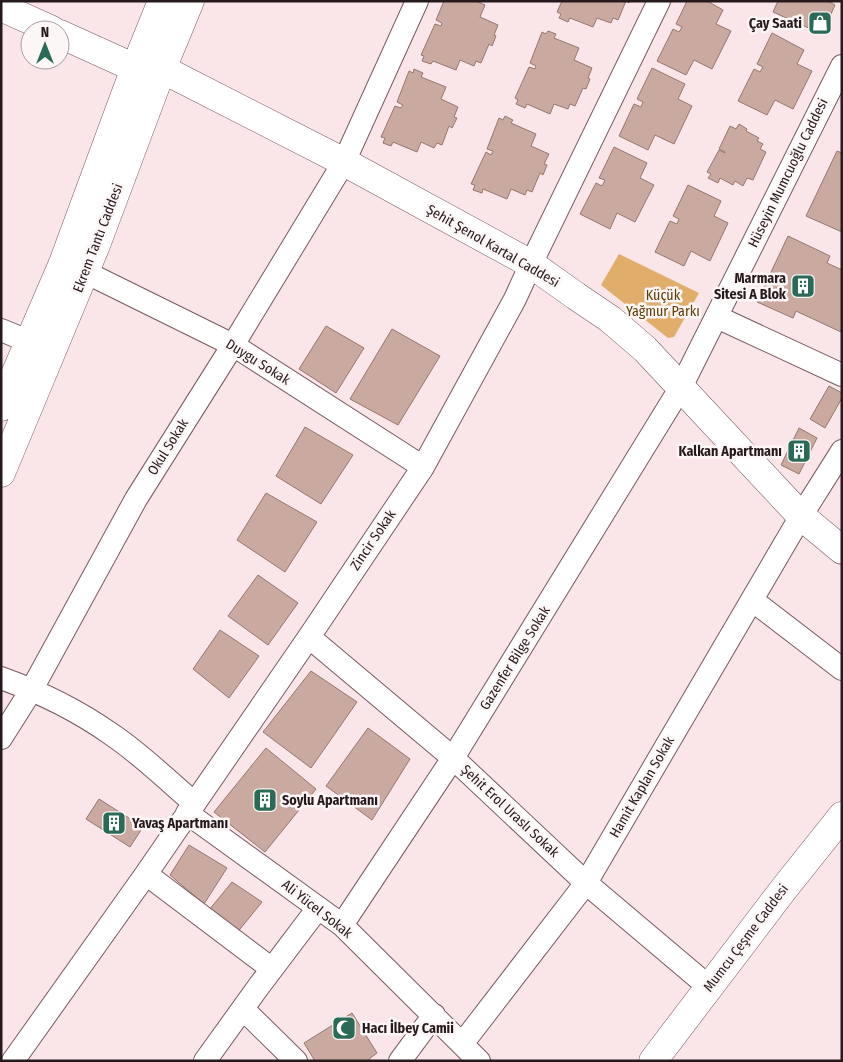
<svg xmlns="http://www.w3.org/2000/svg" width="843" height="1062" font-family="'Fira Sans Condensed',sans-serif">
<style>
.green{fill:#e0ad6b}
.building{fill:#caaaa0;stroke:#95776d}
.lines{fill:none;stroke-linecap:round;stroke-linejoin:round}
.minor-casing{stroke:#785a60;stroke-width:24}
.tertiary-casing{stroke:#785a60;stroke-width:29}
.minor{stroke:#fff;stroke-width:22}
.tertiary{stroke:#fff;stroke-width:28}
.labels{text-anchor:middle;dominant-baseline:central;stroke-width:5;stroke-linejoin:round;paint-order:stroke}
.poi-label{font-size:14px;font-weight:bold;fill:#271a1d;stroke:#fdf6f7;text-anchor:end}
.street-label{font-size:14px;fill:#271a1d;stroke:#fdf6f7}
.park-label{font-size:14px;fill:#613d01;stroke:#fdf6f7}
</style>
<rect width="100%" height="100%" fill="#fae5e8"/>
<path class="green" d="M619,254L699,293L674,337L668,338L601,285Z"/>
<path class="building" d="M444,1H476L485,5L480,17L498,25L494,35L496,36L492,46L489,44L481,63L476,61L474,66L460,60L456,70L433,61L431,64L422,61L424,56L421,55L435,24L441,26L442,23L436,20Z
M562,1H629V3L626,1L618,20L613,18L611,23L597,18L593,27L570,18L568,22L559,18L561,14L557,12Z
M687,1H707L723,10L716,24L731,31L712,69L694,60L686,75L657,61L673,29L679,32L682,27L676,24Z
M778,1H827L835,5L822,34L773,12Z
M548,31L556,34L554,38L579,48L574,60L592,68L588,78L590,79L586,89L583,88L575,106L570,104L568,109L554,104L550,114L527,104L525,108L516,104L518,100L515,98L529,67L535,69L536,66L530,63L542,32L546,34Z
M772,33L804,50L797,64L812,71L793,109L775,100L767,115L738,101L754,69L760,72L763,67L757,64Z
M652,68L685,84L678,99L692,106L674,144L655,135L648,150L619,136L634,104L641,107L643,102L637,99Z
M414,69L423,73L421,77L446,87L441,99L458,107L454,117L457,118L452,128L449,126L442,145L437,143L434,148L421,142L417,152L393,142L391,146L383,143L385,138L381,137L395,106L401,108L403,105L397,102L409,71L413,73Z
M505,116L513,120L511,123L536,134L531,146L549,154L544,164L547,165L543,175L540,173L532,192L527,190L525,195L511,189L507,199L483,189L482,193L473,190L475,185L471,184L486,152L491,155L493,151L487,149L499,118L503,120Z
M739,124L747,129L746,131L759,138L757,141L763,144L760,149L766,152L753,180L747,178L743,186L735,181L733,185L720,178L718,183L708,178L711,174L707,172L719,150L725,153V152L719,149L730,126L736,129Z
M614,147L647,163L640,178L654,185L635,222L617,213L610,229L580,214L596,183L602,186L605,180L599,178Z
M837,151L842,153V232L806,216Z
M688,185L721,201L714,216L728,223L710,261L691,251L684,266L655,252L670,221L677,224L679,219L673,216Z
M788,236L830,256L827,263L842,270V329L841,332L796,311L793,318L757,302Z
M326,326L364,348L336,393L299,369Z
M392,329L440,356L398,425L350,399Z
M829,386L842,393V398L825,428L810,419Z
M305,427L353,455L321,504L276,476Z
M799,428L817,438L799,474L781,465Z
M266,493L317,522L285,572L237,540Z
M258,575L298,603L268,645L228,616Z
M220,630L259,656L229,698L193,669Z
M311,671L357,702L311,768L263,732Z
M368,728L410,759L372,820L326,786Z
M266,748L316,789L265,852L214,812Z
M99,799L143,827L130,847L86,819Z
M189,845L227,868L204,904L170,875Z
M232,882L262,902L236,934L209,910Z
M352,1013L377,1053L369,1059L370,1061H315L304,1043Z"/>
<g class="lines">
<g class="minor-casing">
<path id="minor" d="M85,272L233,345L423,467
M717,317L842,375
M1,330L30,342
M752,600L842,669
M309,637L453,758L586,883L709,987
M1,678C40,692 77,710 111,734C141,754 167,780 194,803
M1,738L32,689L136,499L233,345L344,162L417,1
M187,813L342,925L479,1061
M146,874L272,969
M342,925L453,758L681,387L842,66
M243,1009L296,1061
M462,1044L586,883L801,516L842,451
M13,1061L146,874L309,637L423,467L515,299L531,264L659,1
M205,1061L259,986L318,908
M400,1061L434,1015"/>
</g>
<g class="tertiary-casing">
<path id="tertiary" d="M1,7L52,30
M60,34L135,68L151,77
M135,68C146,62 151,64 162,69L344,162L531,264L576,296L610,319L645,349L801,516L842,550
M1,407L63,263L135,68L162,1
M1,473L96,245L162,69L190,1
M653,1061L783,890L842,816"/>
</g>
<use href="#minor" class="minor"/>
<use href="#tertiary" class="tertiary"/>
</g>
<defs>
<g id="shop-square" transform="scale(1.25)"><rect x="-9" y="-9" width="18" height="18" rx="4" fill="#2b6a56" stroke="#fdf6f7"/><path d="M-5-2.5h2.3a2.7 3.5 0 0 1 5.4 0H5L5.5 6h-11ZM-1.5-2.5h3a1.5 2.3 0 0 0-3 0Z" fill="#fff"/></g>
<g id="building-square" transform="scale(1.25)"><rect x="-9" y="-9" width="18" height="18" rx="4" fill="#2b6a56" stroke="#fdf6f7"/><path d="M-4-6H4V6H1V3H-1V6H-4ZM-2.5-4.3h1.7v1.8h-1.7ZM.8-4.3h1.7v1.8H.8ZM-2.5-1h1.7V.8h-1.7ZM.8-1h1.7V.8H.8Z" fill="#fff"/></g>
<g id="mosque-square" transform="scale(1.25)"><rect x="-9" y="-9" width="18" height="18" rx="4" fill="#2b6a56" stroke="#fdf6f7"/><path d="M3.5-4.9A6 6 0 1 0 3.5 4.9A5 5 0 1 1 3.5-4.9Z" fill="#fff"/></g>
</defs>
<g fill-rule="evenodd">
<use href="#shop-square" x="820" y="23"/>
<use href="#building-square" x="803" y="286"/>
<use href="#building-square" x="799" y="451"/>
<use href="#building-square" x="265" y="800"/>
<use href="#building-square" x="114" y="823"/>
<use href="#mosque-square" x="344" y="1028"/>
</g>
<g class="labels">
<g class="poi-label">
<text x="802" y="23">Çay Saati</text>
<text x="786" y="278">Marmara<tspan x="786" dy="16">Sitesi A Blok</tspan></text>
<text x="782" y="451">Kalkan Apartmanı</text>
<text x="282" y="800" text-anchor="start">Soylu Apartmanı</text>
<text x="132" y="823" text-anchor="start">Yavaş Apartmanı</text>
<text x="362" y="1028" text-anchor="start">Hacı İlbey Camii</text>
</g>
<g class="street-label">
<text transform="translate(788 173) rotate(-64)">Hüseyin Mumcuoğlu Caddesi</text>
<text transform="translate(98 238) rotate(-69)">Ekrem Tantı Caddesi</text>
<text transform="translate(493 246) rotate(30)">Şehit Şenol Kartal Caddesi</text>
<text transform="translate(258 362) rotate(32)">Duygu Sokak</text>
<text transform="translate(168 447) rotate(-58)">Okul Sokak</text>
<text transform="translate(373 540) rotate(-56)">Zincir Sokak</text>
<text transform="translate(515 658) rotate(-58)">Gazenfer Bilge Sokak</text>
<text transform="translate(642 787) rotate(-60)">Hamit Kaplan Sokak</text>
<text transform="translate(510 811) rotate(43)">Şehit Erol Uraslı Sokak</text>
<text transform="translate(317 909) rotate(38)">Ali Yücel Sokak</text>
<text transform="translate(746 938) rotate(-53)">Mumcu Çeşme Caddesi</text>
</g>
<g class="park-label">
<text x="663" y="295">Küçük<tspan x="663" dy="16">Yağmur Parkı</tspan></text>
</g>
</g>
<rect width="843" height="1062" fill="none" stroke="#271a1d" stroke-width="5"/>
<g transform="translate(45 45)"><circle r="24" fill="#fdf6f7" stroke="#a79ea0"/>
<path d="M0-4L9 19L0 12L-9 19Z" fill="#2b6a56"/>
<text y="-8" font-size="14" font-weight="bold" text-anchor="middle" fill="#271a1d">N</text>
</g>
</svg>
